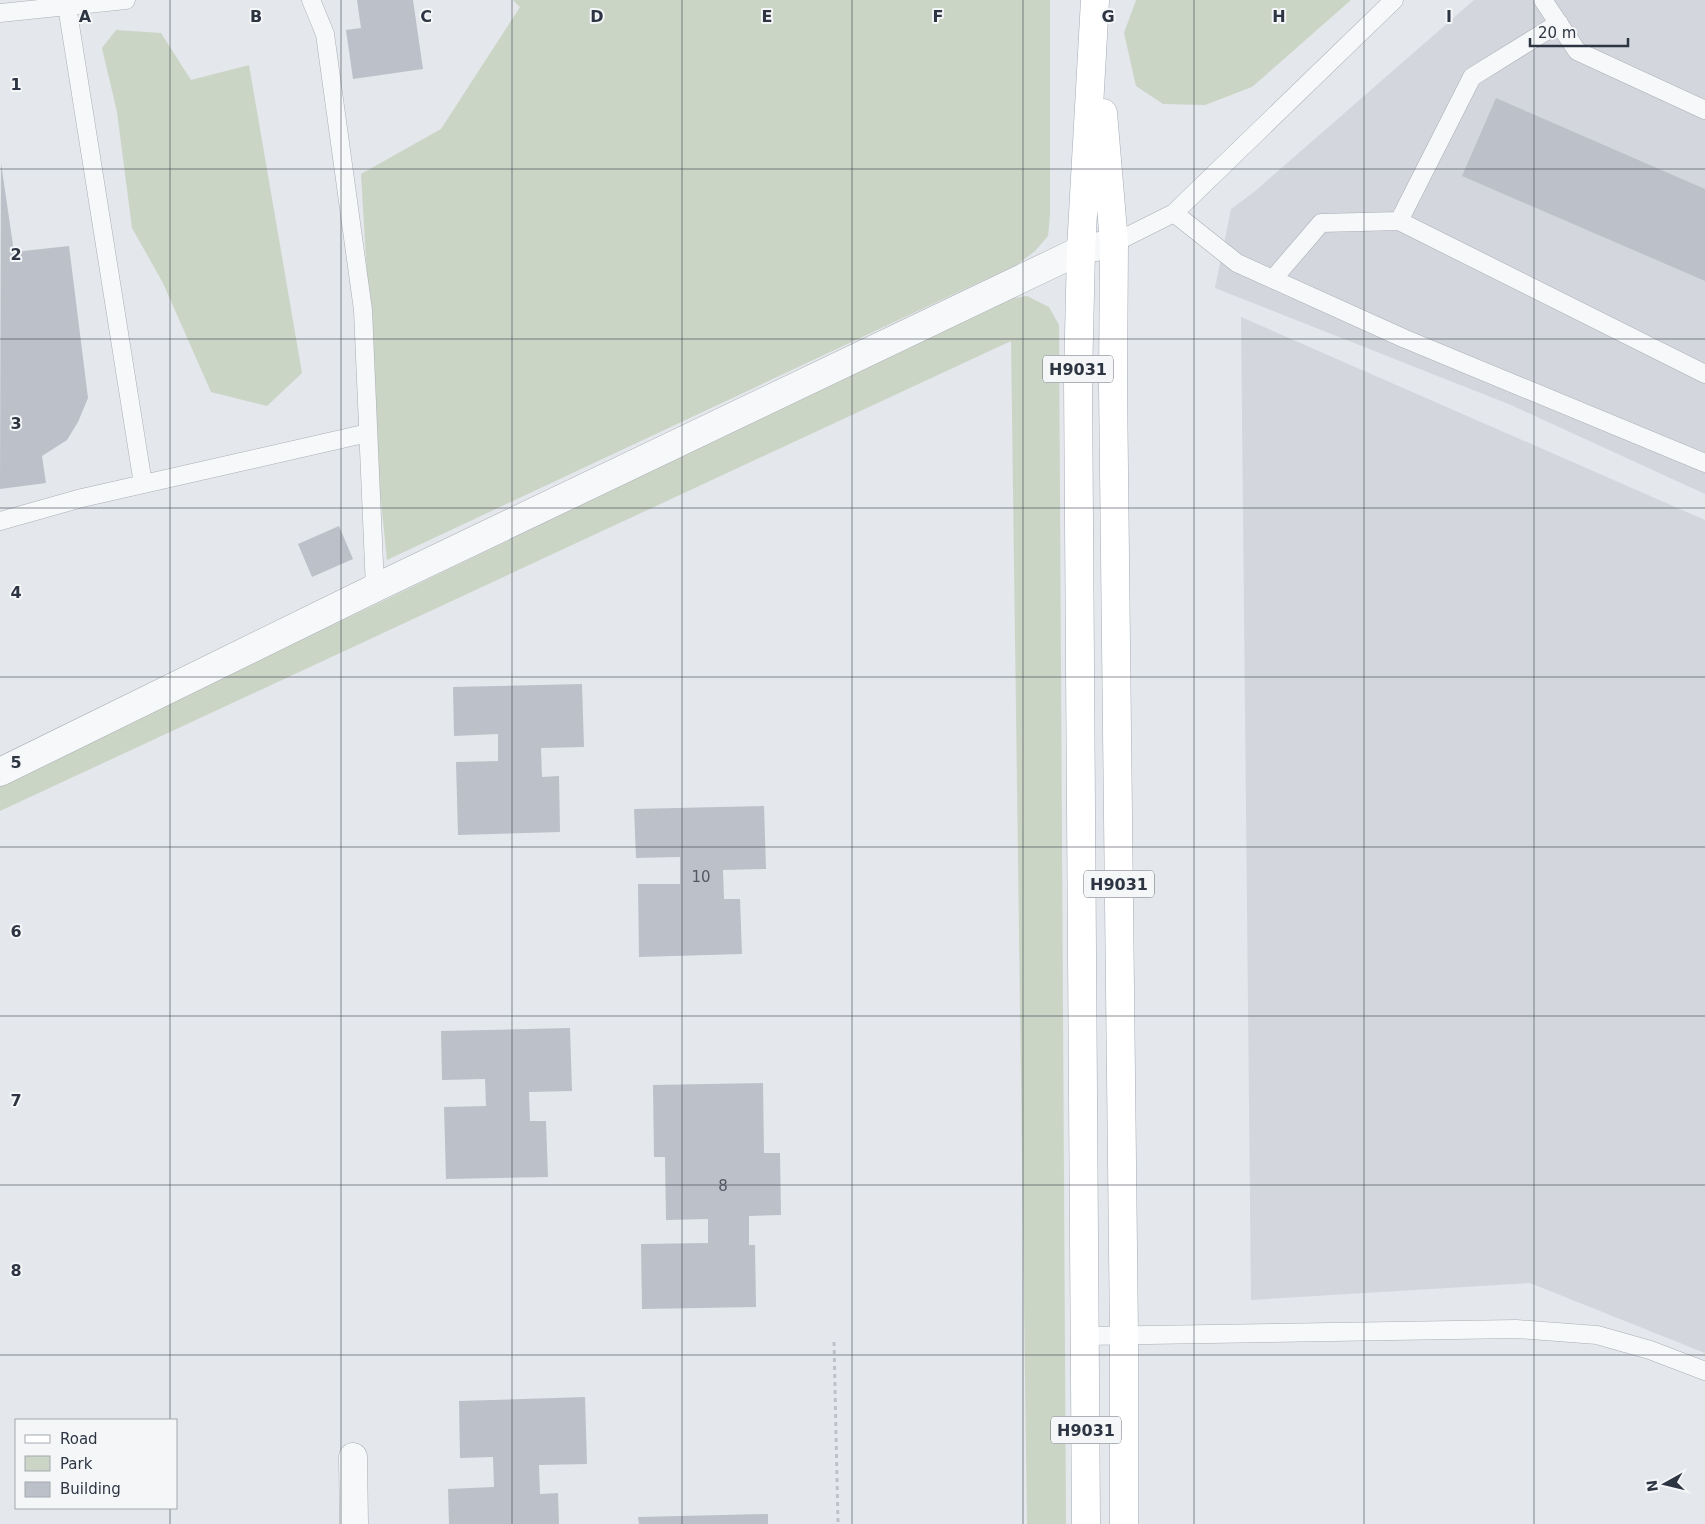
<svg xmlns="http://www.w3.org/2000/svg" width="1705" height="1524" font-family="'DejaVu Sans',sans-serif">
<style>
.built{fill:#d3d6dd}
.green{fill:#cad5c6}
.building{fill:#bcc0c8}
.lines{fill:none;stroke-linecap:round;stroke-linejoin:round}
.lane-casing{stroke:#a9aeb5;stroke-width:19}
.street-casing{stroke:#a9aeb5;stroke-width:29}
.primary-casing{stroke:#a4acb6;stroke-width:29}
.path{stroke:#bec1c7;stroke-width:3;stroke-dasharray:4 4;stroke-linecap:butt}
.lane{stroke:#f7f8fa;stroke-width:18}
.street{stroke:#f7f8fa;stroke-width:28}
.primary{stroke:#fff;stroke-width:28}
.grid{fill:none;stroke:#2d3543;stroke-width:1;stroke-opacity:0.55}
.labels{text-anchor:middle;dominant-baseline:central;stroke-width:4;stroke-linejoin:round;paint-order:stroke}
.number-label{font-size:15px;fill:#515864}
.shield{fill:#f4f6f8;stroke:#696f79;stroke-width:1}
.shield-label{font-size:16px;font-weight:bold;fill:#2d3543}
.grid-label{font-size:16px;text-anchor:middle;font-weight:bold;fill:#2d3543;stroke:#f4f6f8;stroke-width:4;stroke-linejoin:round;paint-order:stroke}
</style>
<rect width="100%" height="100%" fill="#e4e7eb"/>
<path class="built" d="M1474,0H1705V494L1511,405L1215,288L1231,209L1254,192Z
M1241,317L1705,520V1353L1530,1283L1251,1300Z"/>
<path class="green" d="M513,0H1050V215L1048,236L1035,251L1018,264L387,560L379,482L361,174L441,129L520,7Z
M1136,0H1351L1252,87L1205,105L1163,104L1136,86L1124,33Z
M116,30L161,33L191,80L249,65L302,373L267,406L211,392L163,283L132,228L117,112L102,48Z
M1027,296L1049,307L1059,325L1066,1524H1027L1011,341L0,811V782L383,601L1007,299Z"/>
<path class="building" d="M357,0H413L423,69L353,79L346,30L361,28Z
M1496,98L1705,189V281L1462,176Z
M1,163L14,252L69,246L88,398L78,422L67,440L42,456L46,483L0,489Z
M339,526L353,559L312,577L298,544Z
M582,684L584,747L541,748L542,777L559,776L560,832L458,835L456,762L498,761V734L454,736L453,687Z
M764,806L766,869L723,870L724,899H740L742,954L639,957L638,884H680V857L636,858L634,809Z
M570,1028L572,1091L529,1092L530,1121H546L548,1177L446,1179L444,1107L486,1106L485,1079L442,1080L441,1031Z
M763,1083L764,1153H780L781,1215L749,1216V1245H755L756,1307L642,1309L641,1244L708,1243V1219L666,1220L665,1157H654L653,1085Z
M585,1397L587,1464L539,1465L540,1494L558,1493L559,1524H449L448,1489L494,1487L493,1457L460,1458L459,1401Z
M768,1514V1524H639L638,1517Z"/>
<g class="lines">
<g class="lane-casing">
<path id="lane" d="M311,0L325,34L363,310L375,588
M1543,0L1577,51L1705,110
M67,6L143,484
M0,13L126,0
M1559,23L1472,77L1399,221L1705,374
M1174,213L1237,263L1403,338L1705,463
M1114,243L1174,213L1394,0
M1273,279L1321,223L1399,221
M0,521L82,498L368,433
M1086,1336L1516,1329L1597,1335L1650,1350L1705,1371"/>
</g>
<g class="street-casing">
<path id="street" d="M0,772L375,588L1081,250L1114,243
M353,1457L354,1524"/>
</g>
<g class="primary-casing">
<path id="primary" d="M1103,113L1114,243L1113,384L1124,1335V1524
M1086,1524L1078,379L1081,250L1095,0"/>
</g>
<path class="path" d="M834,1342L838,1524"/>
<use href="#lane" class="lane"/>
<use href="#street" class="street"/>
<use href="#primary" class="primary"/>
</g>
<path class="grid" d="M170,0V1420M341,0V1524M512,0V1524M682,0V1524M852,0V1524M1023,0V1524M1194,0V1524M1364,0V1524M1534,0V1524M0,169H1705M0,339H1705M0,508H1705M0,677H1705M0,847H1705M0,1016H1705M0,1185H1705M0,1355H1705M170,1508V1524"/>
<g class="labels">
<g class="number-label">
<text x="701" y="877">10</text>
<text x="723" y="1186">8</text>
</g>
<g class="shield">
<rect x="1043" y="355.5" width="70" height="27" rx="4"/>
<rect x="1084" y="870.5" width="70" height="27" rx="4"/>
<rect x="1051" y="1416.5" width="70" height="27" rx="4"/>
</g>
<g class="shield-label">
<text x="1078" y="369">Н9031</text>
<text x="1119" y="884">Н9031</text>
<text x="1086" y="1430">Н9031</text>
</g>
</g>
<g class="grid-label">
<text x="85" y="22">A</text>
<text x="256" y="22">B</text>
<text x="426" y="22">C</text>
<text x="597" y="22">D</text>
<text x="767" y="22">E</text>
<text x="938" y="22">F</text>
<text x="1108" y="22">G</text>
<text x="1279" y="22">H</text>
<text x="1449" y="22">I</text>
<text x="16" y="90">1</text>
<text x="16" y="260">2</text>
<text x="16" y="429">3</text>
<text x="16" y="598">4</text>
<text x="16" y="768">5</text>
<text x="16" y="937">6</text>
<text x="16" y="1106">7</text>
<text x="16" y="1276">8</text>
</g>
<rect x="15" y="1419" width="162" height="90" fill="#f4f6f8" stroke="#a4a9b0"/>
<rect x="25" y="1435" width="25" height="8" fill="#ffffff" stroke="#a4a9b0"/>
<text x="60" y="1444" font-size="15" fill="#2d3543">Road</text>
<rect x="25" y="1456" width="25" height="15" fill="#cad5c6" stroke="#a4a9b0"/>
<text x="60" y="1469" font-size="15" fill="#2d3543">Park</text>
<rect x="25" y="1482" width="25" height="15" fill="#bcc0c8" stroke="#a4a9b0"/>
<text x="60" y="1494" font-size="15" fill="#2d3543">Building</text>
<g transform="translate(1665 1484) rotate(262)" stroke="#f4f6f8" stroke-width="4" paint-order="stroke">
<path d="M0-4L9 19L0 12L-9 19Z" fill="#2d3543"/>
<text y="-8" font-size="14" font-weight="bold" text-anchor="middle" fill="#2d3543">N</text>
</g>
<path d="M1530 38v8h98v-8" fill="none" stroke="#2d3543" stroke-width="2.5"/>
<text x="1538" y="38" font-size="15" fill="#2d3543" stroke="#f4f6f8" stroke-width="4" paint-order="stroke">20 m</text>
</svg>
